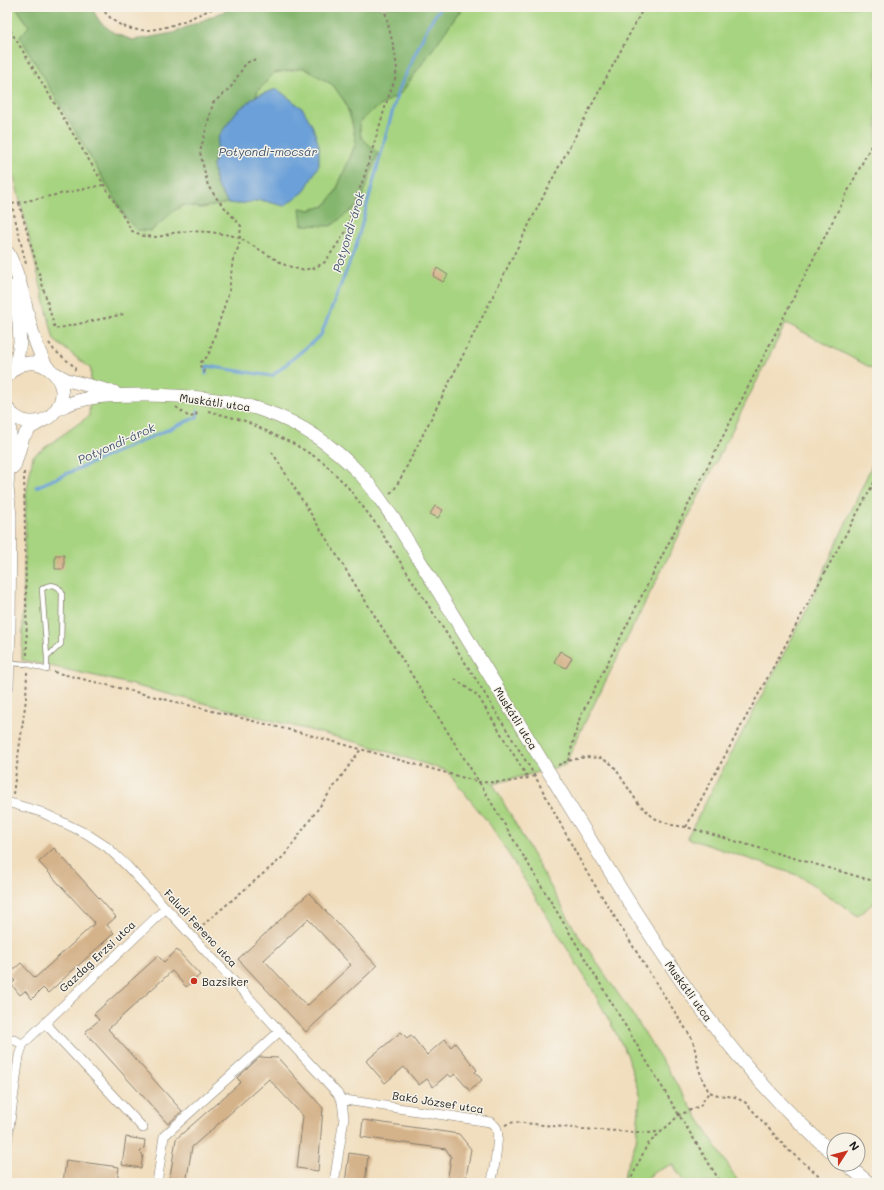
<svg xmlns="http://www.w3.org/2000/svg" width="884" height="1190" font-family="Mali,sans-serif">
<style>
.green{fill:#a7d480;stroke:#62784e}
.forest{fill:#85b66e;stroke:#506945}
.water{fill:#6ca0d8;stroke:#445e7a}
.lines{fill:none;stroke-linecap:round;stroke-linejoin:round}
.stream{stroke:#6ca0d8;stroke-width:3}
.building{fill:#d4b28a;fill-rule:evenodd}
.service-casing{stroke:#867d6d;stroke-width:6}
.minor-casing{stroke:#867d6d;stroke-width:10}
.secondary-casing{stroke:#867d6d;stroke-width:14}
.path{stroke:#867d6d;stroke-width:2;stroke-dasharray:3 3;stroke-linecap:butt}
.service{stroke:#fff;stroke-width:4.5}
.minor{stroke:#fff;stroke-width:9}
.secondary{stroke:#fff;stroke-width:13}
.poi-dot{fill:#c8321e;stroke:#f7f3e8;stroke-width:1.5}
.labels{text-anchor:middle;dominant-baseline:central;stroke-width:3;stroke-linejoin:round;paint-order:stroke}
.street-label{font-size:11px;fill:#1c1c1c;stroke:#f7f3e8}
.poi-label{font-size:11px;fill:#1c1c1c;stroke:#f7f3e8;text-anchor:start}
.water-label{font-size:12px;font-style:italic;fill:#405771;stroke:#f7f3e8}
</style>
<rect width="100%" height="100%" fill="#f7f3e8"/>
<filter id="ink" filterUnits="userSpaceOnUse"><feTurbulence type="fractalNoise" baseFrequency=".025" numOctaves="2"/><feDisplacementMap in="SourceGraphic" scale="8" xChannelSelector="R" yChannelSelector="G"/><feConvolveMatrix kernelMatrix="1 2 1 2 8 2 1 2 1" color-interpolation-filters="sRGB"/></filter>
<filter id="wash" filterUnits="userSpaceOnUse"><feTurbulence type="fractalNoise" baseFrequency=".012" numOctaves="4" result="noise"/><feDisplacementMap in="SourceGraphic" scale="16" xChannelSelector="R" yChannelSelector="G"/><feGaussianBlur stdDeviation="0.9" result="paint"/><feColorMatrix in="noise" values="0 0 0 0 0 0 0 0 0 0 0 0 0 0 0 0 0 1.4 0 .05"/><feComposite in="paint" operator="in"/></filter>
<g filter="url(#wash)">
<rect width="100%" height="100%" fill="#f1debe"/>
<path class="green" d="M7,7H16L29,26L20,37L126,218L151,231L175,210L184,205L201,208L228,203L239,204L261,200L284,205L303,109L277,89L256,96L258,91L274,73L304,68L333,85L345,102L352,122L356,143L335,193L325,206L310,210L300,208L331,225L361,137L359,123L372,111L401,93L463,7H877V371L786,323L582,728L565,765L493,784L575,930L644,1032L739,1183H684L673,1164L654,1172L644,1183H623L626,1168L636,1142L640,1097L627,1054L591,987L491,826L447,771L360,743L109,679L22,660L26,495L33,456L89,416L91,369L54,340L15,180L7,158Z
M877,454V900L858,916L800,876L687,838L805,613Z"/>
<path class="forest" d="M16,7H91L100,22L114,33L132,40L146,38L173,33L234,7H374L385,9L389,7H463L401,93L372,111L359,123L361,137L378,153L360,204L331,226L302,225L300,208L310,210L325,206L335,193L356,143L352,122L345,102L333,85L304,68L274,73L258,91L256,96L236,112L219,136L213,166L216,184L228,203L201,208L184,205L175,210L151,231L136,230L126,218L20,37L29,26Z"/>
<path class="water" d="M277,89L303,109L313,127L319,146V165L304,192L284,206L261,200L239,204L228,203L216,184L213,166L219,136L236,112L256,96Z"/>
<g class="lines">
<path class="stream" d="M206,374L207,366L272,376L321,335L355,249L398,91L429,24L441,7
M36,487L197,417L198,411"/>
</g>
<g id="blocks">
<path class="building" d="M437,268L448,275L443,282L433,276Z
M435,506L443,510L438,518L430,514Z
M55,555H64V569H55Z
M560,651L572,658L566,668L554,662Z
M54,848L116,917L107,925L114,933L48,993L43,988L32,999L25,991L20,995L11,984L15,981L9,974L21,963L35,978L95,923L39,862Z
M309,893L377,966L306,1032L238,959ZM308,919L351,965L307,1006L264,960Z
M177,950L200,975L186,987L172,971L108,1029L182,1111L168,1124L85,1032L99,1020L94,1014L158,956L164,962Z
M401,1032L407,1038L411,1035L427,1055L445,1039L451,1047L455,1043L477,1070L475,1072L482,1080L470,1091L455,1074L451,1077L448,1074L433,1087L427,1079L419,1085L404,1067L385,1083L366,1061Z
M260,1057L278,1058L323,1108L318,1171L297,1168L303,1116L269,1079L192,1147L186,1183H169L176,1139L241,1082L237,1078Z
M363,1120L459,1134L471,1149L465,1183H447L451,1157L446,1149L361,1137Z
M126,1137L145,1140L144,1148L140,1152L143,1155L141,1168L122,1165Z
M349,1153L368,1156L365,1183H345Z
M66,1160L119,1167L117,1183H63Z"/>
</g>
</g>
<g filter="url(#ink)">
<use href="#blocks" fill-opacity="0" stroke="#867d6d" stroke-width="1"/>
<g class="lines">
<g class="service-casing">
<path id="service" d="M10,663L27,664L47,670V657L61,644L62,593C58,584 50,583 42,589L47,657"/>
</g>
<g class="minor-casing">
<path id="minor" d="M7,802L41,812L87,834L107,847L127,866L337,1093L342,1101L344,1118L334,1183
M45,1023L143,1128
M7,1037L23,1044
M342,1101L345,1100L490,1122C493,1124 496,1126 497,1129C500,1139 493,1171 492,1183
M7,1143L19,1056L23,1044L166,908
M157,1183L164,1136L280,1031"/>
</g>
<g class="secondary-casing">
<path id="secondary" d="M8,253C27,289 26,332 47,367
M12,287L19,322L20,342L16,367
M54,373L67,380L114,392
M7,376C32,342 80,381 55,411C50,418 42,422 33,422C23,423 13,417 7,408
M56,410C84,394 116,395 147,395C235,396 299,409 362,476C375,490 385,507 396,522C455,618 514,714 572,810C648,933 722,1059 834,1154
M14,467L23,437L30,428L42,421
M7,686L9,627L10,516L7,487L10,434L9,411
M846,1164L869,1183"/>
</g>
<path class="path" d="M101,7C131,50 179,23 216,7
M7,25L132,231L144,236L158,237L173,233L191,231L209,232L230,235L240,238L285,265L301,270L314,268L325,262L347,230L352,210L365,174L387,101L395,79L397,69L395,53L384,7
M7,73L13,71
M7,185L26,264
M19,203L55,329L124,314
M12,204L103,185
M49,343L54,350L75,367V371
M204,373V370L200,366L201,362L208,356L229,292L233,259L239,246L241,226L218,200L208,186L200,152L213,103L231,87L246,63L256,59
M176,407L189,417L196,416L197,411
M208,411L245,421L294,444L322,461L347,486L376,524L477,681L535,776L583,866L649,972L693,1040L699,1069L703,1081L709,1092L718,1095L735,1097L746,1103L787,1149L828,1183
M272,452L479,782L679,1115L721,1183
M24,472L27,657
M390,493L394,490L403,474L546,191L644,7
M54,672L306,734L479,782C498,783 517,782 534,776
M455,679L478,696L528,778
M568,761L580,717L877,134
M558,765L568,761L585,757L601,758L613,765L638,803L654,818L672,825L686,827L877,882
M13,794L26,699L27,672
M7,819L9,812
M686,827L877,477
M198,929L284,856L361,749
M505,1125L514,1122L583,1129L652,1133L663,1130L671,1123L679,1115L700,1106L709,1092
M629,1183L647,1145L662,1131"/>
<use href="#service" class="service"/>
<use href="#minor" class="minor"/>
<use href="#secondary" class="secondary"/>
</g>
</g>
<circle class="poi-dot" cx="194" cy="981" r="4"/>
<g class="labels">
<g class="street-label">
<text transform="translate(215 402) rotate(8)">Muskátli utca</text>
<text transform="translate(516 718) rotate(58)">Muskátli utca</text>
<text transform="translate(201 928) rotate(47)">Faludi Ferenc utca</text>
<text transform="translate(97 956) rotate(-43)">Gazdag Erzsi utca</text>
<text transform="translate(689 991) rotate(54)">Muskátli utca</text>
<text transform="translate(438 1102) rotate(9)">Bakó József utca</text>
</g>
<g class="poi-label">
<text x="202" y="981">Bazsiker</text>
</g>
<g class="water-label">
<text x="268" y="151">Potyondi-mocsár</text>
<text transform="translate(348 232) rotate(-73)">Potyondi-árok</text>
<text transform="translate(116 443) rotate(-24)">Potyondi-árok</text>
</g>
</g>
<rect width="884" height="1190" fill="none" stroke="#f7f3e8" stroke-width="24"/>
<g transform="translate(846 1152) rotate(54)"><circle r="19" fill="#f7f3e8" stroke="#9f9d96"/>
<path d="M0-3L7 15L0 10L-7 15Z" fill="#c8321e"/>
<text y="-6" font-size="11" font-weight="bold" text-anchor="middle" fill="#1c1c1c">N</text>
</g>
</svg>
